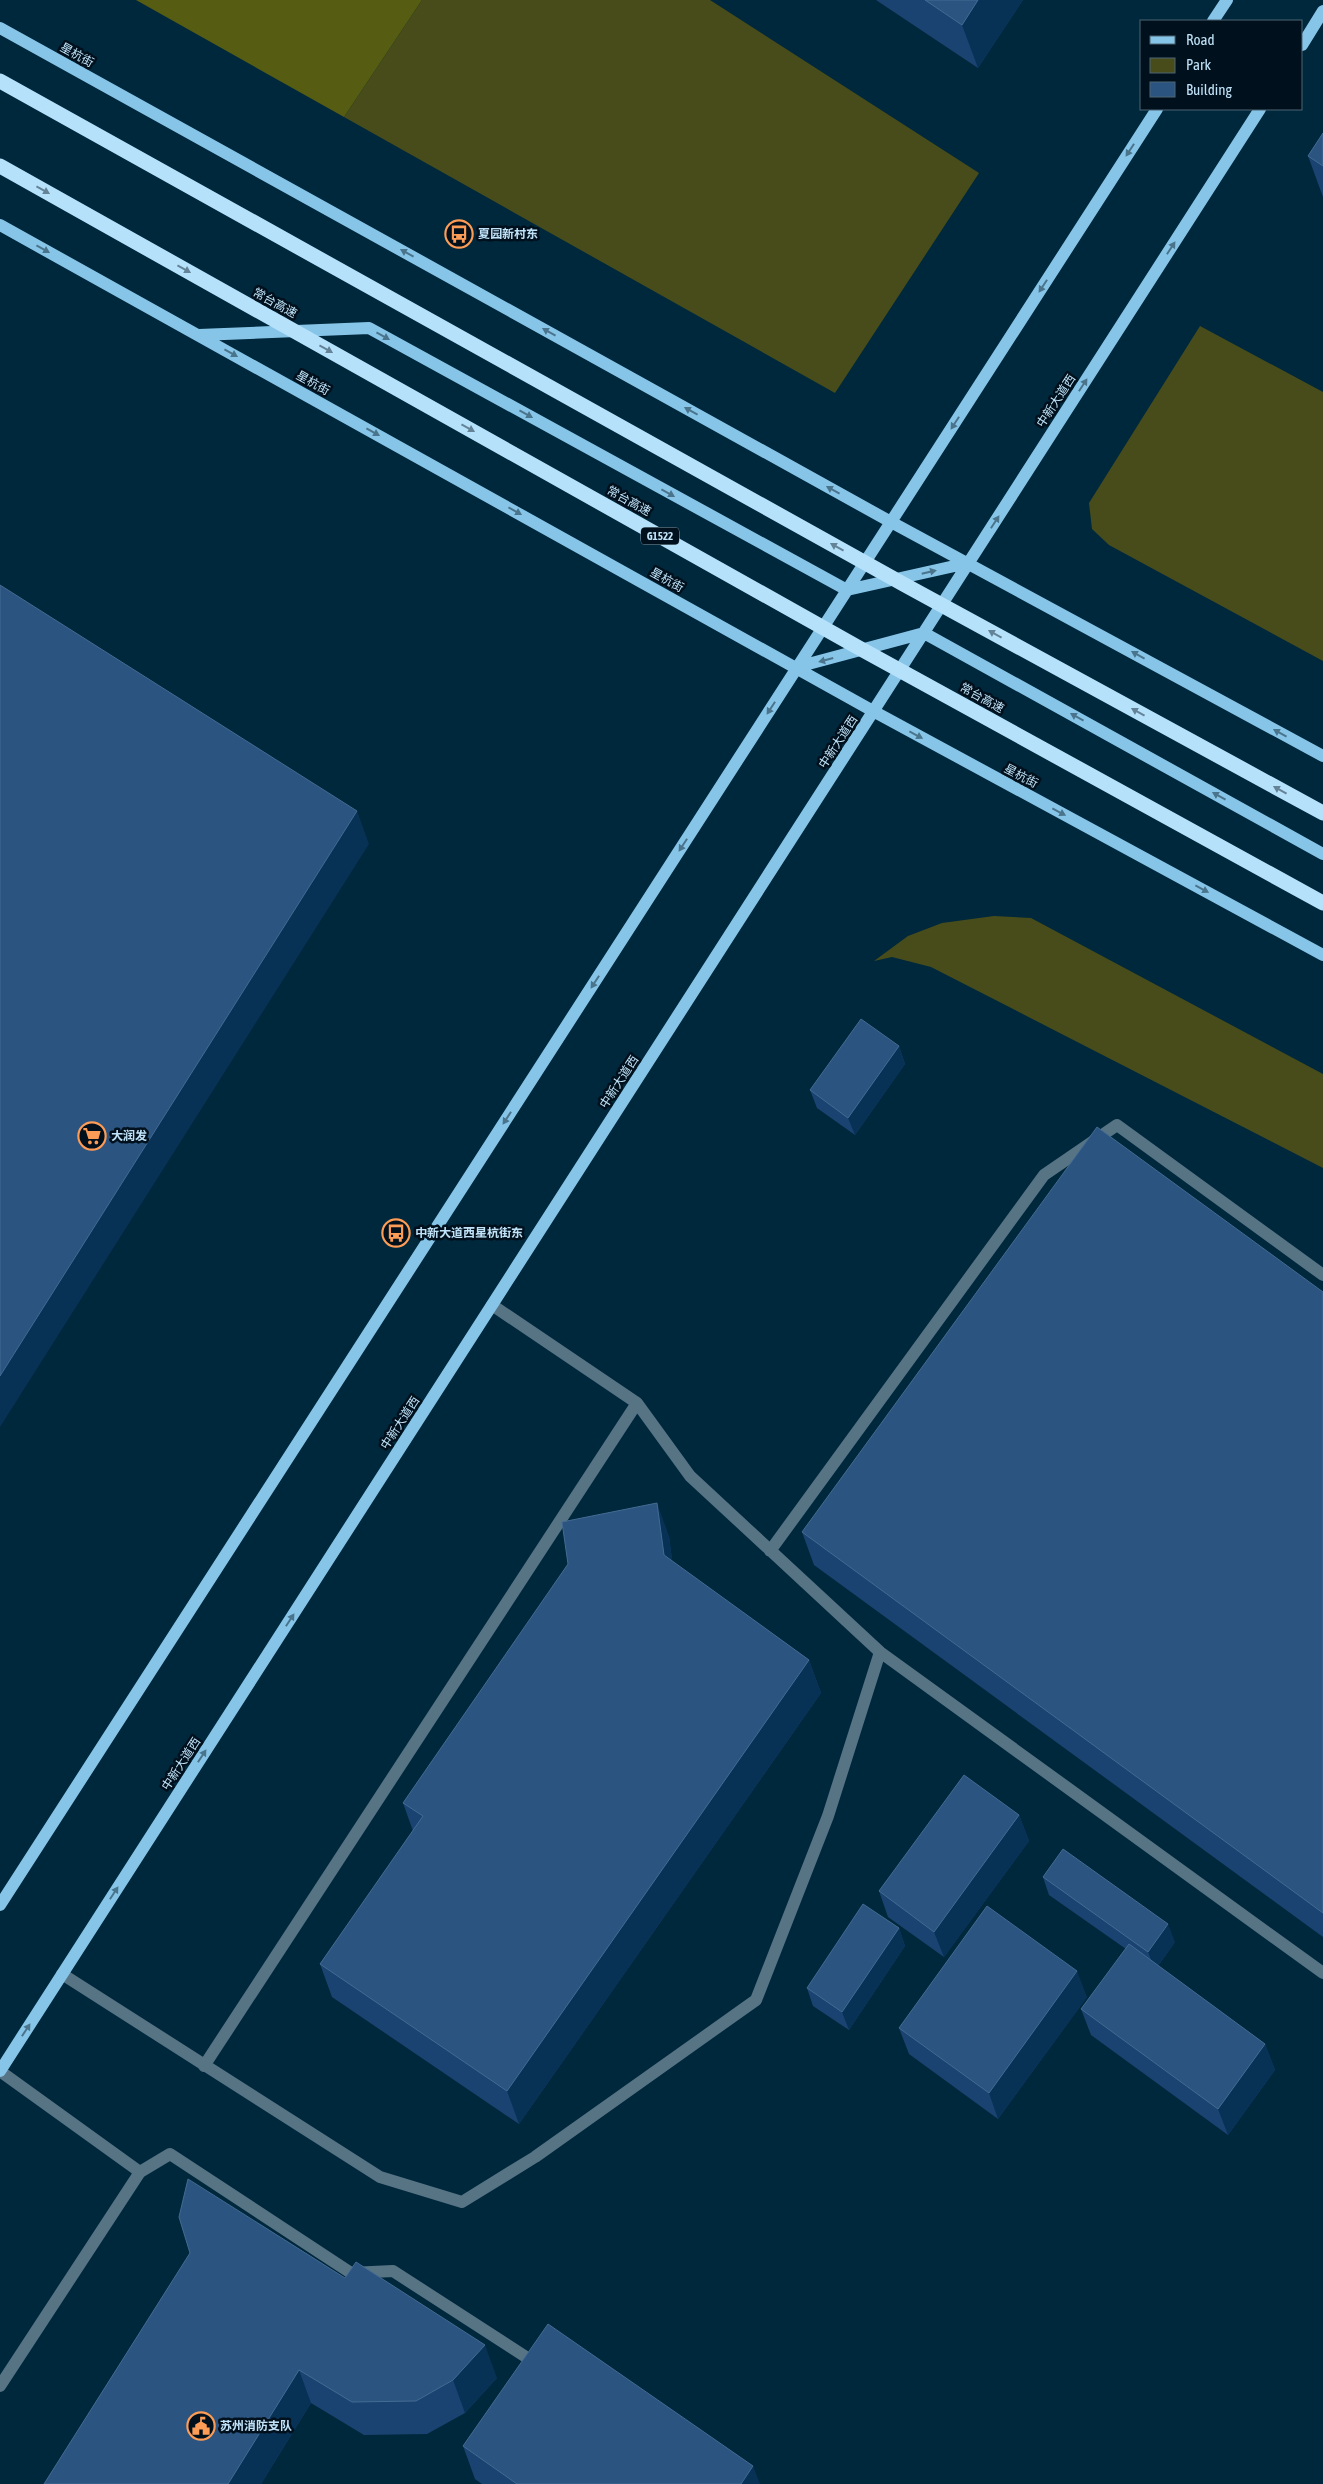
<svg xmlns="http://www.w3.org/2000/svg" width="1323" height="2484" font-family="'Asap Condensed','Noto Sans SC',sans-serif">
<style>
.green{fill:#474c1a}
.forest{fill:#565c11}
.lines{fill:none;stroke-linecap:round;stroke-linejoin:round}
.minor{stroke:#577485;stroke-width:12}
.major{stroke:#87c5e8;stroke-width:12}
.highway-bridge{stroke:#b6e1fb;stroke-width:15}
.wall{fill:#1a4371}
.shaded-wall{fill:#083156}
.building{fill:#2b5480;stroke:#436b93}
.oneway{fill:#4a748c}
.oneway2{fill:#648397}
.labels{text-anchor:middle;dominant-baseline:central;stroke-width:5;stroke-linejoin:round;paint-order:stroke}
.shield{fill:#00101c;stroke:#86a4b7;stroke-width:1}
.shield-label{font-size:11px;font-weight:bold;fill:#c0e3f9}
.street-label{font-size:12px;fill:#c0e3f9;stroke:#00101c}
.poi-label{font-size:12px;font-weight:bold;fill:#c0e3f9;stroke:#00101c;text-anchor:start}
</style>
<rect width="100%" height="100%" fill="#00283c"/>
<path class="green" d="M422,0H710L979,173L835,393L344,117Z
M1200,326L1323,392V661L1109,545L1092,529L1089,503Z
M994,916L1031,918L1323,1074V1168L931,967L892,957L874,961L908,936L942,923Z"/>
<path class="forest" d="M136,0H422L344,117Z"/>
<g class="lines">
<path class="minor" d="M492,1305L637,1403L690,1476L880,1652L1323,1973
M770,1551L1044,1175L1117,1125L1323,1275
M62,1974L380,2177L462,2202L535,2157L756,2000L828,1816L880,1652
M204,2066L637,1403
M0,2071L140,2172L170,2154L351,2273L393,2271L526,2357
M0,2386L140,2172"/>
<path class="major" d="M1213,21L1227,0
M0,28L891,522L1323,756
M1302,45L1323,11
M0,225L873,711L1323,955
M199,335L369,328L847,590L968,563
M797,667L924,633L1323,854
M0,1905L1157,109
M0,2071L1260,109"/>
<path class="highway-bridge" d="M0,81L905,585L1323,813
M0,166L861,649L1323,903"/>
</g>
<path class="wall" d="M876,0H1023L978,68Z
M1323,133V197L1308,156Z
M899,1046L905,1064L855,1135L817,1108L810,1090Z
M1323,1292V1937L814,1565L802,1532Z
M669,1536L672,1561L809,1660L821,1693L519,2124L332,1997L320,1964L413,1831L403,1803Z
M1019,1815L1029,1841L944,1957L888,1917L879,1891Z
M1043,1877L1175,1942L1158,1966L1265,2044L1275,2070L1228,2135L1091,2035L1081,2009L1126,1949L1049,1895Z
M899,1928L905,1946L849,2030L813,2006L807,1988Z
M1087,1997L998,2119L909,2054L899,2028Z
M190,2253L497,2378L465,2413L427,2434L364,2435L311,2403L261,2484H44Z
M463,2446L760,2484H482L475,2479Z"/>
<path class="shaded-wall" d="M978,0H1023L978,68L962,25Z
M357,811L369,844L0,1427V1376Z
M899,1046L905,1064L855,1135L848,1118Z
M657,1503L669,1536L676,1588L664,1555Z
M809,1660L821,1693L519,2124L507,2091Z
M1019,1815L1029,1841L944,1957L934,1932Z
M1168,1924L1175,1942L1155,1970L1148,1952Z
M899,1928L905,1946L849,2030L842,2012Z
M1077,1971L1087,1997L998,2119L989,2093Z
M1265,2044L1275,2070L1228,2135L1218,2109Z
M485,2345L497,2378L465,2413L453,2380Z
M299,2370L311,2403L261,2484H228Z
M753,2466L760,2484H741Z"/>
<path class="building" d="M925,0H978L962,25Z
M1323,133V166L1308,156Z
M0,585L357,811L0,1376Z
M861,1019L899,1046L848,1118L810,1090Z
M1097,1127L1323,1292V1913L802,1532Z
M657,1503L664,1555L809,1660L507,2091L320,1964L423,1816L403,1803L568,1564L562,1522Z
M964,1775L1019,1815L934,1932L879,1891Z
M1063,1849L1168,1924L1148,1952L1043,1877Z
M863,1904L899,1928L842,2012L807,1988Z
M987,1906L1077,1971L989,2093L899,2028Z
M1129,1944L1265,2044L1218,2109L1081,2009Z
M188,2179L345,2278L356,2262L485,2345L453,2380L416,2401L352,2402L299,2370L228,2484H44L190,2253L179,2217Z
M548,2324L753,2466L741,2484H517L463,2446Z"/>
<defs><path id="oneway-solid" d="M-6-.8H1V-3.2L6.5 0L1 3.2V.8H-6Z" transform="scale(1.25)"/></defs>
<g class="oneway">
<use href="#oneway-solid" transform="translate(1130 150) rotate(123)"/>
<use href="#oneway-solid" transform="translate(1171 248) rotate(-57)"/>
<use href="#oneway-solid" transform="translate(43 249) rotate(29)"/>
<use href="#oneway-solid" transform="translate(407 253) rotate(-151)"/>
<use href="#oneway-solid" transform="translate(1043 286) rotate(123)"/>
<use href="#oneway-solid" transform="translate(549 332) rotate(-151)"/>
<use href="#oneway-solid" transform="translate(383 336) rotate(29)"/>
<use href="#oneway-solid" transform="translate(231 353) rotate(29)"/>
<use href="#oneway-solid" transform="translate(1083 385) rotate(-57)"/>
<use href="#oneway-solid" transform="translate(691 411) rotate(-151)"/>
<use href="#oneway-solid" transform="translate(526 414) rotate(29)"/>
<use href="#oneway-solid" transform="translate(955 423) rotate(123)"/>
<use href="#oneway-solid" transform="translate(373 432) rotate(29)"/>
<use href="#oneway-solid" transform="translate(833 490) rotate(-151)"/>
<use href="#oneway-solid" transform="translate(668 493) rotate(29)"/>
<use href="#oneway-solid" transform="translate(515 511) rotate(29)"/>
<use href="#oneway-solid" transform="translate(995 522) rotate(-57)"/>
<use href="#oneway-solid" transform="translate(929 572) rotate(-13)"/>
<use href="#oneway-solid" transform="translate(1138 655) rotate(-151)"/>
<use href="#oneway-solid" transform="translate(826 660) rotate(165)"/>
<use href="#oneway-solid" transform="translate(771 708) rotate(123)"/>
<use href="#oneway-solid" transform="translate(1077 717) rotate(-151)"/>
<use href="#oneway-solid" transform="translate(1280 733) rotate(-151)"/>
<use href="#oneway-solid" transform="translate(916 735) rotate(28)"/>
<use href="#oneway-solid" transform="translate(1219 796) rotate(-151)"/>
<use href="#oneway-solid" transform="translate(1059 812) rotate(28)"/>
<use href="#oneway-solid" transform="translate(683 845) rotate(123)"/>
<use href="#oneway-solid" transform="translate(1202 889) rotate(28)"/>
<use href="#oneway-solid" transform="translate(595 982) rotate(123)"/>
<use href="#oneway-solid" transform="translate(507 1118) rotate(123)"/>
<use href="#oneway-solid" transform="translate(290 1620) rotate(-57)"/>
<use href="#oneway-solid" transform="translate(202 1756) rotate(-57)"/>
<use href="#oneway-solid" transform="translate(114 1893) rotate(-57)"/>
<use href="#oneway-solid" transform="translate(26 2030) rotate(-57)"/>
</g>
<g class="oneway2">
<use href="#oneway-solid" transform="translate(43 190) rotate(29)"/>
<use href="#oneway-solid" transform="translate(184 269) rotate(29)"/>
<use href="#oneway-solid" transform="translate(326 349) rotate(29)"/>
<use href="#oneway-solid" transform="translate(468 428) rotate(29)"/>
<use href="#oneway-solid" transform="translate(837 547) rotate(-151)"/>
<use href="#oneway-solid" transform="translate(995 634) rotate(-151)"/>
<use href="#oneway-solid" transform="translate(1138 712) rotate(-151)"/>
<use href="#oneway-solid" transform="translate(1280 790) rotate(-151)"/>
</g>
<defs>
<g id="bus-ring" transform="scale(1.4375)"><circle r="9.5" fill="#00101c" stroke="#fd9c56" stroke-width="1.5"/><path d="M-5-6H5V4H4V6H2V4H-2V6H-4V4H-5ZM-3.5-4V0h7V-4ZM-3.5 1.2v1.5H-2V1.2ZM2 1.2v1.5H3.5V1.2Z" fill="#fd9c56"/></g>
<g id="supermarket-ring" transform="scale(1.4375)"><circle r="9.5" fill="#00101c" stroke="#fd9c56" stroke-width="1.5"/><path d="M-6-5.5h2.5l.6 2H6L4.5 2H-2.5L-4.4-4H-6ZM-1.5 3.2a1.3 1.3 0 1 0 .1 0ZM3 3.2a1.3 1.3 0 1 0 .1 0Z" fill="#fd9c56"/></g>
<g id="civic-ring" transform="scale(1.4375)"><circle r="9.5" fill="#00101c" stroke="#fd9c56" stroke-width="1.5"/><path d="M-.6-6.5H3V-4.5H.6V-3L4-1V1h2V6H-6V1h2V-1L-.6-3ZM-1.2 2.5V6h2.4V2.5Z" fill="#fd9c56"/></g>
</defs>
<g fill-rule="evenodd">
<use href="#bus-ring" x="459" y="234"/>
<use href="#supermarket-ring" x="92" y="1136"/>
<use href="#bus-ring" x="396" y="1233"/>
<use href="#civic-ring" x="201" y="2426"/>
</g>
<g class="labels">
<rect class="shield" x="641" y="527.5" width="38" height="17" rx="4"/>
<g class="shield-label">
<text x="660" y="536">G1522</text>
</g>
<g class="street-label">
<text transform="translate(77 55) rotate(29)">星杭街</text>
<text transform="translate(275 303) rotate(29)">常台高速</text>
<text transform="translate(313 383) rotate(29)">星杭街</text>
<text transform="translate(1056 401) rotate(-57)">中新大道西</text>
<text transform="translate(629 501) rotate(29)">常台高速</text>
<text transform="translate(667 580) rotate(29)">星杭街</text>
<text transform="translate(982 698) rotate(29)">常台高速</text>
<text transform="translate(838 742) rotate(-57)">中新大道西</text>
<text transform="translate(1021 776) rotate(28)">星杭街</text>
<text transform="translate(619 1082) rotate(-57)">中新大道西</text>
<text transform="translate(400 1423) rotate(-57)">中新大道西</text>
<text transform="translate(181 1764) rotate(-57)">中新大道西</text>
</g>
<g class="poi-label">
<text x="478" y="234">夏园新村东</text>
<text x="111" y="1136">大润发</text>
<text x="415" y="1233">中新大道西星杭街东</text>
<text x="220" y="2426">苏州消防支队</text>
</g>
</g>
<rect x="1140" y="20" width="162" height="90" fill="#00101c" stroke="#4d6474"/>
<rect x="1150" y="36" width="25" height="8" fill="#87c5e8" stroke="#4d6474"/>
<text x="1186" y="45" font-size="15" fill="#c0e3f9">Road</text>
<rect x="1150" y="58" width="25" height="15" fill="#474c1a" stroke="#4d6474"/>
<text x="1186" y="70" font-size="15" fill="#c0e3f9">Park</text>
<rect x="1150" y="82" width="25" height="15" fill="#2b5480" stroke="#4d6474"/>
<text x="1186" y="95" font-size="15" fill="#c0e3f9">Building</text>
</svg>
